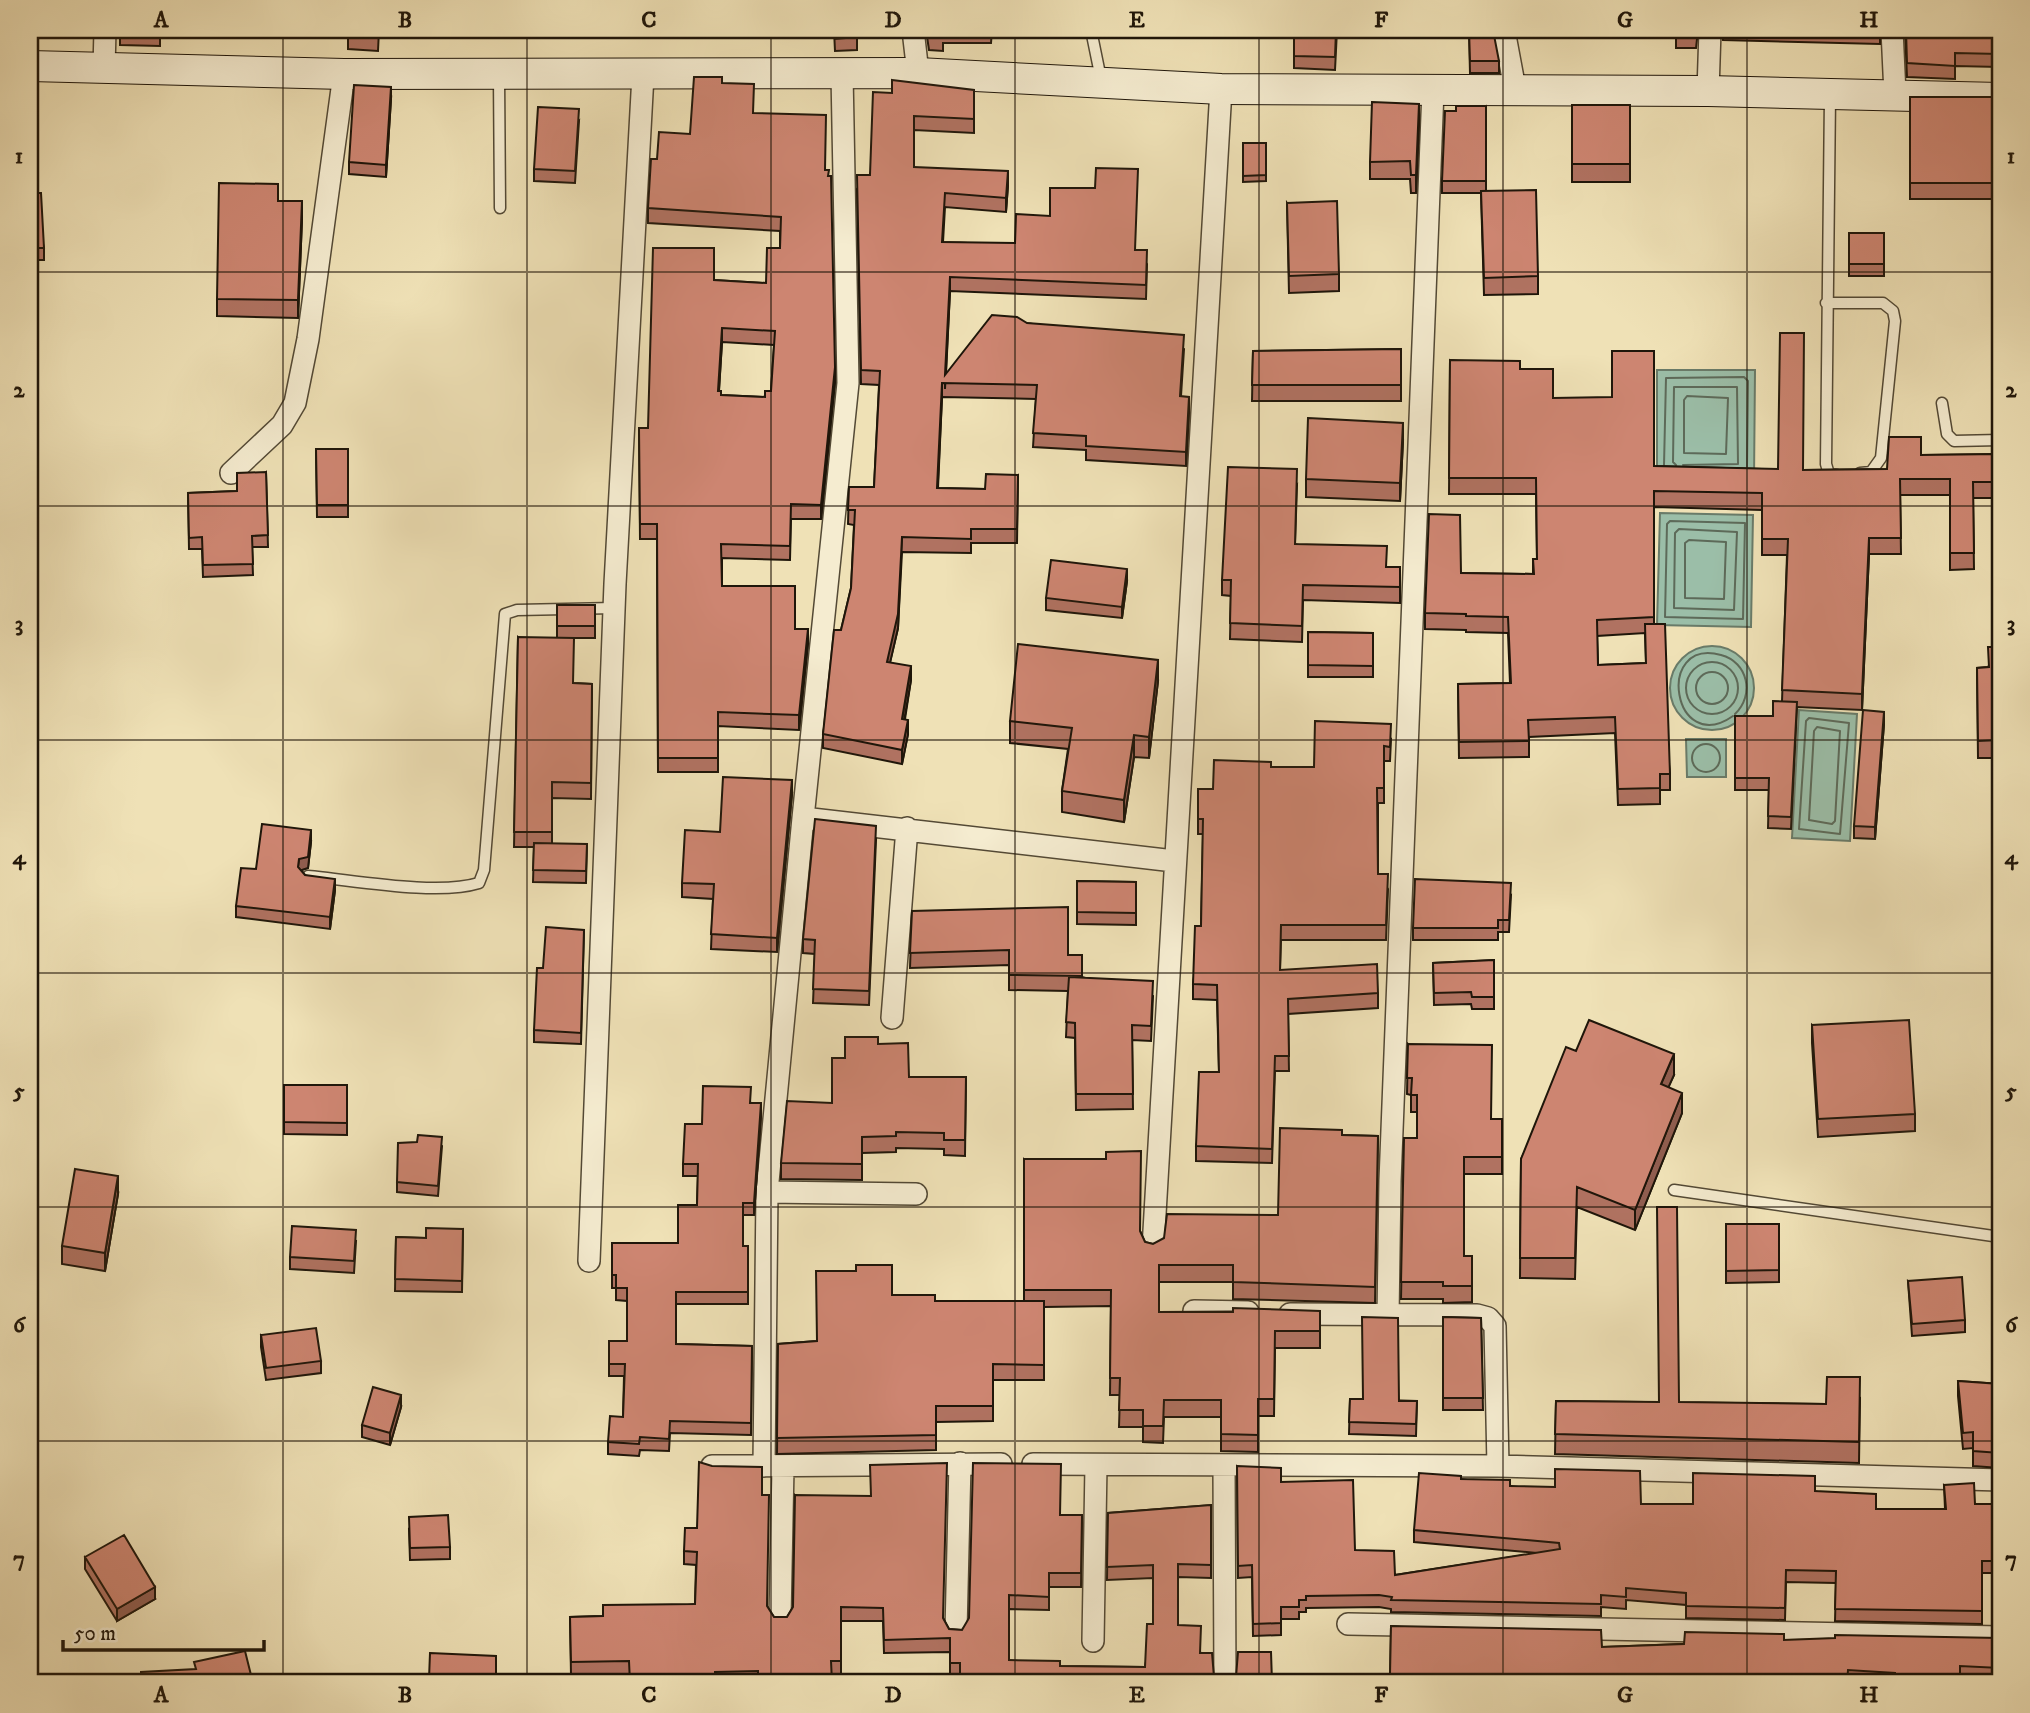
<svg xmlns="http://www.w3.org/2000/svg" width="2030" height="1713" font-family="'IM FELL DW Pica',serif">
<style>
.water{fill:#9bbea8;stroke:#697b69;stroke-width:2}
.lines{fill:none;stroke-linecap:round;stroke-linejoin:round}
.shore{stroke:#5d6a59;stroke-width:2}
.lane-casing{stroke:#534935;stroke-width:13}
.street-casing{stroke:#534935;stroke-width:24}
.secondary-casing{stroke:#1f160a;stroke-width:32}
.lane{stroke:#f5ecd0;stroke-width:10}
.street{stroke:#f5ecd0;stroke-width:21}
.secondary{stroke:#f5ecd0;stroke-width:30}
.wall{fill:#b07261;stroke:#1f160a;stroke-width:2;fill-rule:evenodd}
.shaded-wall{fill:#905d4f;stroke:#1f160a;stroke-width:2}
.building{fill:#cd8571;stroke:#1f160a;stroke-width:2;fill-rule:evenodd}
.grid{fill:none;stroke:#1f160a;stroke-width:2;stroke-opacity:0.55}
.neatline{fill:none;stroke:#1f160a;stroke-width:2.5}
.grid-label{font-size:23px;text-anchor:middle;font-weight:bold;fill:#1f160a}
</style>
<rect width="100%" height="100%" fill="#efe1b6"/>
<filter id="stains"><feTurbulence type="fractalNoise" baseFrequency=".00286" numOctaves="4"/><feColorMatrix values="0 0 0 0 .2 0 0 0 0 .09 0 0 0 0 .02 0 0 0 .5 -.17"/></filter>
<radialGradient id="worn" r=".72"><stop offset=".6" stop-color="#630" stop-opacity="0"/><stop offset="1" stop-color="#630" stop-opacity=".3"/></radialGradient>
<path class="water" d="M1657,370H1755L1754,481H1657Z
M1660,513L1753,515L1751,627L1657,625Z
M1670 688a42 42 0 1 1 84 0a42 42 0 1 1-84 0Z
M1799,710L1857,714L1850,841L1792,838Z
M1686,739H1726V777H1687Z"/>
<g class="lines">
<path class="shore" d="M1687,396L1728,398L1726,454L1684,453V400Z
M1664,465L1666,378L1744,377L1748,381L1747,467
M1676,465L1673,462L1674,387H1737L1738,464L1683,465
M1670,521L1745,523L1743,619L1665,617L1667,524Z
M1679,529L1737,532L1734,610L1674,608L1675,533Z
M1689,540L1726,542L1724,599L1685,598V543Z
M1686 688a26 26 0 1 1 52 0a26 26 0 1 1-52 0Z
M1696 688a16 16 0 1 1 32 0a16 16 0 1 1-32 0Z
M1733,716C1673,758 1654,637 1721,655C1748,662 1755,695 1735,714
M1809,718L1849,723L1840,834L1799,829L1806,721Z
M1817,727L1840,731L1835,821L1832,824L1809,820L1814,731Z
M1692 758a14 14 0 1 1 28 0a14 14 0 1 1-28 0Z"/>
<g class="lane-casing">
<path id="lane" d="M1091,30L1101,79
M499,76L500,208
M1830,96L1826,464L1829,474L1837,475
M1826,303H1883L1893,311L1895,321L1881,458L1871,472L1860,473
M1942,403L1947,434L1954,441L2000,440
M308,876C353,880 437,896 479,883L484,870L505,614L517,610L614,608
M1674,1190L2000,1237"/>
</g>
<g class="street-casing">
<path id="street" d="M913,30L918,73
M1504,30L1515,89
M1892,30L1895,94
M104,68L105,30
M842,74L848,383L803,818L1174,861
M1708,91L1710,30
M231,473L282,425L295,403L308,339L344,74
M892,1018L907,828
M767,1192L916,1194
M1153,1248L1221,89
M589,1261L615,584L643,75
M1194,1311L1248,1312
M1290,1314L1477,1315L1488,1318L1495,1326L1498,1466
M1388,1317L1390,1181L1433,90
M1033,1464L1498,1466L2000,1480
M712,1466L1001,1464
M764,1466L767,1192L803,818
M1224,1466L1225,1683
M780,1619L783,1467
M1348,1624L2000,1637
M956,1631L960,1463
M1093,1641L1096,1465"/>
</g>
<g class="secondary-casing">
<path id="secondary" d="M30,66L344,74L918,73L1221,89L1708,91L2000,98"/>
</g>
<use href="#lane" class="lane"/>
<use href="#street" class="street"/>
<use href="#secondary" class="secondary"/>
</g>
<path class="wall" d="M120,30H160V46L120,45Z
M348,30H379L378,51L348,49Z
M834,30H857V50L835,51Z
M926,30H992L991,43H943V51L929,50Z
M1294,30H1337L1335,70L1294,68Z
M1469,30L1499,61V73H1470Z
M1676,30H1698L1696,48H1676Z
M1722,30H1880V44L1723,40Z
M1905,30H2000V67L1955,66V79L1907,77Z
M722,83L753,113L825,170L835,382L821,519H791L790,560L722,558V586L795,629L808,643L799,730L718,726V772H658L657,539H640L639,428H648L714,280L766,283L780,248V231L648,223V208L657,159L690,134ZM722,342L774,345L771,391L765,397L721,395L719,391Z
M974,90V133L914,130V167L1008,185L1006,212L945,207L943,242L1136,250L1147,264L1146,299L950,291L946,374L1027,323L1184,349L1181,396L1189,411L1186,466L1086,460V450L1033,447L1036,399L942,397L938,488L985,489L1018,475L1017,543H971V553L902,552L898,628L890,662L911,680L905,719L908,734L902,764L823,748V734L841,630L851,588L854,525L848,524L849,487H874L879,385L861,384L857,189L870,175L892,93Z
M1910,97H2000V199H1910Z
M391,99L386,177L349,174V162Z
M1572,105H1630V182H1572Z
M1486,106V191L1538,276V294L1484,295L1481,193H1442V181L1456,111Z
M579,121L575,183L534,181V169Z
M1419,122L1416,193H1411L1410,179H1370V162Z
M1243,143H1266V181L1243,182Z
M30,193L44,248V260H30Z
M278,201L302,219L298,318L217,316V299Z
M1287,203L1339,274V291L1289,293Z
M1849,233H1884V276H1849Z
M1401,349V401H1252L1253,351Z
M1450,360L1520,369L1553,398L1654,466L1803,470L1887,469L1921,455L2000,454V498H1973L1974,569L1950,570V495H1900L1901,554H1869L1862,710L1797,707L1791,829L1768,828L1769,790H1735V716H1773L1782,701L1787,555H1762V510L1654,507V624L1670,774V790H1660V804L1618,805L1615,733L1529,737V757L1459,758L1458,684L1510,683L1508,633L1466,632V630L1425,629V613L1461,573L1533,574V559H1537L1536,494H1449ZM1645,633L1646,663L1598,665L1597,636Z
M1403,441L1400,501L1306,497V479Z
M316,449H348V517H317Z
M266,472L268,547H252L253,575L203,577L202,549H189L188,493L237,491Z
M1297,485L1295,544L1387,567H1400V603L1303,600L1302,642L1230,639L1231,596L1222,595V580Z
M1127,581L1122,618L1046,610V598Z
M557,605H595V638H557Z
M1308,632L1373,633V677H1308Z
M518,637L573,683L592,684L591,799L552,798V844H587L586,883L533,882L534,847H514Z
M2000,647V758H1978L1977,668L1988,667Z
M1158,681L1149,758L1134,757L1124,822L1062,812V791L1068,749L1010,743V721Z
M1884,724L1875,839L1854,838V826Z
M1391,739L1390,761H1384V803H1378V874L1388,889L1386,940H1281L1280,970L1378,993V1008L1288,1014L1289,1071H1275L1272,1163L1196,1161V1146L1219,1072L1217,1000L1193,999V984L1201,926L1203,834H1198V789H1213L1271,767H1314Z
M792,794L777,952L711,949L713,899L682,897V883Z
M876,840L869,1005L813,1003L815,954L803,953V939Z
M311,842L308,868L301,870L305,875L335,890L330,929L236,917V906L256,869Z
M1077,881L1136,882V925L1077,924Z
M1511,895L1509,932H1498V940H1413V928Z
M912,911L1068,955H1082V977L1153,996L1151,1041L1132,1040L1133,1109L1076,1110L1075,1038L1066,1037L1068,991L1009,990V965L910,968Z
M584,930L581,1044L534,1042V1030Z
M1494,960V1009H1472L1471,1004L1434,1005L1433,963Z
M1812,1025L1915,1114V1131L1818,1137L1812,1043Z
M878,1044L909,1077H966L965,1156L944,1155V1149L896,1148V1152L862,1153V1180L781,1179V1163L832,1103L845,1058Z
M1408,1044L1491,1119H1502V1174H1464V1256H1472V1302L1443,1303V1299H1401L1404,1138H1417V1112H1411V1095L1407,1094Z
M1576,1051L1674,1075L1668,1087L1682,1113L1635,1230L1577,1207L1575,1279L1520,1278L1521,1159Z
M284,1085H347V1135L284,1134Z
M751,1103L761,1116L754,1215H743V1246H748V1304H676V1344L752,1346L751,1435L670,1433L669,1451L640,1450L639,1456L608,1454V1442L623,1417L624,1376H609V1341H627V1301L616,1300V1288H612V1243H678L697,1205L698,1176H683V1164L702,1124Z
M1342,1135L1378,1136L1375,1303L1233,1299V1282H1159V1312L1320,1311V1348H1275L1274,1416H1258V1452L1221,1451V1417H1164L1163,1443L1143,1442V1427H1119L1120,1395H1110L1111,1306L1044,1307V1380H993V1421L936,1422V1450L777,1454L778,1344L817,1341L892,1295L935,1301H1024V1159L1140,1231L1145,1242L1153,1244L1278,1215Z
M417,1142L442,1146L438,1196L397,1192V1182Z
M118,1194L105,1271L62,1264V1246Z
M1726,1224H1779V1282L1726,1283Z
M463,1229L462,1292L395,1291L396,1237L426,1238Z
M356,1241L354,1273L290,1269V1257Z
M1908,1281L1965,1320V1332L1912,1336Z
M1443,1317L1481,1318L1483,1410H1443Z
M261,1335L321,1361V1373L266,1380L261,1347Z
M1958,1381L2000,1384V1468L1973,1466V1448L1963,1449L1958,1396Z
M1860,1398L1859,1463L1555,1454L1556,1401L1826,1404Z
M1350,1399L1417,1401L1416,1436L1349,1434Z
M401,1407L390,1445L362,1437V1425Z
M1237,1466L1281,1482L1355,1550L1395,1575L1537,1553L1414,1542V1530L1461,1479L1641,1504H1693L1815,1491L1876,1509H1945L1944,1485L1975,1504H2000V1573H1982V1624L1835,1621L1836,1583L1786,1582L1785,1620L1686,1618V1605L1626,1600V1609L1601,1607V1616L1391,1612V1609L1379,1607L1306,1608V1612H1299V1619H1281V1635L1253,1636L1252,1577L1238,1578Z
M762,1495L767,1606L774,1617H787L793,1607L795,1495L943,1618L949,1629L962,1630L1060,1515H1082L1081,1587H1049V1610L1009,1609V1660L1060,1666L1145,1667L1153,1624V1578L1107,1580L1108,1513L1211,1505V1578L1178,1577V1625L1201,1653L1214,1677L1226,1683L1272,1682L1346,1683H960V1676H950V1652L884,1653L883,1621H841V1675H832V1683H630L629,1675H571L570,1617L603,1616L695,1604L696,1565L684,1564V1551L697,1528Z
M409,1529L450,1547V1559L410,1560Z
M85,1557L155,1599L117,1621L85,1569Z
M1391,1626L1602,1647L1784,1640L2000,1638V1680L1960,1678V1683L1848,1682V1683H1390Z"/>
<path class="shaded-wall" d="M391,87V99L386,177V165Z
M1419,104V122L1416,193V175Z
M1008,171V185L1006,212V198Z
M302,201V219L298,318V300Z
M950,277V291L945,389V375Z
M722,328V342L718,405V391Z
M835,367V382L821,519V505Z
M942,383V397L937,502V488Z
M1189,397V411L1186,466V452Z
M1403,423V441L1400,501V483Z
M902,537L898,628L887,676V662Z
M1869,538V554L1862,710V694Z
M1127,569V581L1122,618V607Z
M808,629V643L799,730V715Z
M1158,660V681L1149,758V737Z
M911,666V680L902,733V719Z
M1884,712V724L1875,839V827Z
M908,720V734L902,764V750Z
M1134,735V757L1124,822V800Z
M792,780V794L777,952V938Z
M311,830V842L308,868L299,871L298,867L299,859Z
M335,879V890L330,929V917Z
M1674,1054V1075L1661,1104V1084Z
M1682,1093V1113L1635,1230V1210Z
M761,1103V1116L754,1215V1203Z
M118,1176V1194L105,1271V1253Z
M401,1395V1407L390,1445V1433Z
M155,1587V1599L117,1621V1609Z"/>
<path class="building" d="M120,30H160V32L120,31Z
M348,30H379L378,37L348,35Z
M835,30H857V37L835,39Z
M928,30H943V38L929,37Z
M1294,30H1336L1335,57L1294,56Z
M1469,30H1493L1499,61H1470Z
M1676,30H1697L1696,35H1676Z
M1835,30H1880V31Z
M1906,30H2000V54L1955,53V66L1907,63Z
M694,77H722V83L754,84L753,113L826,115L825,170H829L828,176H831L835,367L821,505L791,504L790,546L721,544L722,586H795V629H808L799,715L718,712V758H658L657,524H640L639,428H648L653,248H714V280L766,283L767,248H780L781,217L648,208L651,159H657L659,132L690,134ZM722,328L775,331L771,391H765V397L721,395V391H718Z
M892,80L974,90V119L914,116V167L1008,171L1006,198L945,193L942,242L1015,243L1016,214L1050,216V188H1095L1096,168L1138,169L1135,250H1147L1146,285L950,277L945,375L992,315L1017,317L1027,323L1184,335L1180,396L1189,397L1186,452L1086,446V436L1033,433L1037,385L942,383L937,488L985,489L986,474L1018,475L1017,529H971V539L902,537L898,614L887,662L911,666L902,719L908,720L902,750L823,734L834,630H841L851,588L855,510H848L849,487H874L880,371L861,370L857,175H870L873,92L892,93Z
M354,85L391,87L386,165L349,162Z
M1910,97H2000V183H1910Z
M1372,102L1419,104L1416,175H1411L1410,161L1370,162Z
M1572,105H1630V164H1572Z
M1456,106H1486V181H1442L1445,111H1456Z
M538,107L579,109L575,171L534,169Z
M1243,143H1266V175L1243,176Z
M219,183L278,184V201H302L298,300L217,299Z
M1536,190L1538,276L1484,278L1481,191Z
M30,193H41L44,248H30Z
M1337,201L1339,274L1289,276L1287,203Z
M1849,233H1884V264H1849Z
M1780,333H1804L1803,470L1887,469L1889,437H1921V455L2000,454V482H1973L1974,553H1950V479H1900L1901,538H1869L1862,694L1782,690L1788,539H1762V493L1654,491V617L1597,620L1598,665L1646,663L1645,624H1665L1670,774H1660V788L1618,789L1615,717L1528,720L1529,741L1459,742L1458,684L1511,683L1508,617L1466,616V614L1425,613L1429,514L1460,515L1461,573L1534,574L1533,559H1537L1536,478H1449L1450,360L1520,361V369H1553V398L1612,397V351H1654V466L1778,469Z
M1401,349V385H1252L1253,351Z
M1308,418L1403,423L1400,483L1306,479Z
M316,449H348V505H317Z
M1228,467L1297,469L1295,544L1387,546L1386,567H1400V587L1303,585L1302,626L1230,623L1231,580H1222Z
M266,472L268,535L252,536L253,564L203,565L202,537L189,538L188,493L237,491V473Z
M1051,560L1127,569L1122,607L1046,598Z
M557,605H595V626H557Z
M1308,632L1373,633V666L1308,665Z
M518,637L574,638L573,683L592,684L591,783L552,782V832H514Z
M1018,644L1158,660L1149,737L1134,735L1124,800L1062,791L1072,728L1010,721Z
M1988,647H2000V740L1978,741L1977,668L1989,667Z
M1773,701L1797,702L1791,817L1768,816L1769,778H1735V716H1773Z
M1863,710L1884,712L1875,827L1854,826Z
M1315,721L1391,724L1390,747L1384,746V788H1377L1378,874H1388L1386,925H1281L1280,970L1377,964L1378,993L1288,999L1289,1056H1275L1272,1149L1196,1146L1199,1072H1219L1217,985L1193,984L1195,926H1201L1203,819H1198V789H1213L1214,760L1271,762V767H1314Z
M723,777L792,780L777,938L711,934L714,884L682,883L685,830L720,832Z
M815,819L876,826L869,991L813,989L815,940L803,939Z
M262,824L311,830L308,857L299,859L298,867L305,875L335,879L330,917L236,906L241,868L256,869Z
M534,843L587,844L586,871L533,870Z
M1415,879L1511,883L1509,920H1498V928H1413Z
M1077,881L1136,882V913L1077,912Z
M1068,907V955H1082V976L1009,975V950L910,953L912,911Z
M546,927L584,930L581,1033L534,1030L537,968H543Z
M1494,960V997H1472L1471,992L1434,993L1433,963Z
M1069,977L1153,981L1151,1026L1132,1025L1133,1094H1076L1075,1023L1066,1022Z
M1589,1020L1674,1054L1661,1084L1682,1093L1635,1210L1577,1187L1575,1258H1520L1521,1159L1566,1047L1576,1051Z
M1909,1020L1915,1114L1818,1119L1812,1025Z
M845,1037H878V1044L908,1043L909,1077H966L965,1140H944V1133L896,1132V1136L862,1137V1164L781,1163L787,1101L832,1103V1058H845Z
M1408,1044L1492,1045L1491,1119H1502V1157H1464V1256H1472V1286H1443V1282H1401L1404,1138H1417V1095H1411L1412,1078H1407Z
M284,1085H347V1123L284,1122Z
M703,1086L751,1087L750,1103H761L754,1203H743V1246H748V1292H676V1344L752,1346L751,1423L670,1421L669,1439L640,1437L639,1444L608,1442L610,1416L623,1417L625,1364H609V1341H627V1288H616V1275H612V1243H678V1205H697L698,1164H683L685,1124H702Z
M1280,1128L1342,1130V1135L1378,1136L1375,1287L1233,1282V1265H1159V1312H1233V1308L1320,1311V1331H1275L1274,1399H1258V1435L1221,1434V1400H1164L1163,1426H1143V1410H1119L1120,1378H1110L1111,1290H1024V1159H1106V1152L1141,1151L1140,1231L1145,1242L1153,1244L1164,1238L1167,1214L1278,1215Z
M418,1135L442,1137L438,1186L397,1182L398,1143L417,1142Z
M75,1169L118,1176L105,1253L62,1246Z
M1657,1207H1677L1679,1402L1826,1404L1827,1377H1860L1859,1442L1555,1434L1556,1401L1659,1402Z
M1726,1224H1779V1270L1726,1271Z
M292,1226L356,1230L354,1261L290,1257Z
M426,1228L463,1229L462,1281L395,1279L396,1237L426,1238Z
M856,1265H892V1295H935V1301H1044V1365L993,1364V1406H936V1435L777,1438L778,1344L817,1341L816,1271H856Z
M1962,1277L1965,1320L1912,1324L1908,1281Z
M1362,1317L1398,1318L1399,1401H1417L1416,1424L1349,1422L1350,1399H1363Z
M1443,1317L1481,1318L1483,1398H1443Z
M316,1328L321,1361L266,1368L261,1335Z
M1958,1381L2000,1384V1453L1973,1451V1432L1963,1433Z
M373,1387L401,1395L390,1433L362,1425Z
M699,1462L712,1466L762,1467V1495H769L767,1606L774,1617H787L793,1607L795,1495L871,1496L870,1465L947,1463L943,1618L949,1629L962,1630L969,1618L973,1463L1061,1464L1060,1515H1082L1081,1573H1049V1597L1009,1595V1660L1060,1661V1666L1145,1667L1147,1624H1153V1565L1107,1567L1108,1513L1211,1505V1565L1178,1564V1625L1201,1626L1200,1653H1212L1214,1677L1226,1683L1236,1677L1238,1652H1271L1272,1682L1346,1679V1683H960V1663H950V1638L884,1640L883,1608L841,1607V1661H831L832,1683H758V1671L715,1672V1683H630L629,1661L571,1662L570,1617L603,1616V1605L695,1604L697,1552L684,1551L685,1528H697Z
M1237,1466L1281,1468V1482L1353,1480L1355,1550L1394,1551L1395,1575L1560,1549L1559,1543L1414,1530L1419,1473L1461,1476V1479L1510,1480V1486L1555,1487V1469L1640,1471L1641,1504H1693V1473L1815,1476V1491L1876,1494V1509H1946L1944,1485L1974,1483L1975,1504H2000V1561H1982V1611L1835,1609L1836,1571L1786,1570L1785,1608L1686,1606V1593L1626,1588V1597L1601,1595V1604L1391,1600L1392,1597L1379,1595L1306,1596V1600H1299V1607H1281V1623L1253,1624L1252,1565L1238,1566Z
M448,1515L450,1547L410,1548L409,1517Z
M124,1535L155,1587L117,1609L85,1557Z
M1391,1626L1601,1630L1602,1647L1684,1644L1685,1632L1784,1634V1640L1835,1638V1635L2000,1638V1668L1960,1666V1677H1957V1683H1895V1673L1848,1670L1847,1683H1724L1665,1680V1683H1475L1474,1675L1390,1674Z
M245,1651L253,1683H141V1672L196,1669L194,1662Z
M430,1653L496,1656V1683H361V1678L429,1679Z"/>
<path class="grid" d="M283,30V1683M527,30V1683M771,30V1683M1015,30V1683M1259,30V1683M1503,30V1683M1747,30V1683M30,272H2000M30,506H2000M30,740H2000M30,973H2000M30,1207H2000M30,1441H2000"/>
<rect width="2030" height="1713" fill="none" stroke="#efe1b6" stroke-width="77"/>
<path d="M63 1640v10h201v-10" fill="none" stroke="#1f160a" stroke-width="3.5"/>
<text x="74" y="1640" font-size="21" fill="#1f160a" stroke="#f5ecd0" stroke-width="5" paint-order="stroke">50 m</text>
<rect x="38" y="38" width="1954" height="1636" class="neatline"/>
<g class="grid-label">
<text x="161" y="27">A</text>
<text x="405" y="27">B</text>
<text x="649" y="27">C</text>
<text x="893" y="27">D</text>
<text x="1137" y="27">E</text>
<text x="1381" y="27">F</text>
<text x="1625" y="27">G</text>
<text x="1869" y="27">H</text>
<text x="19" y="163">1</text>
<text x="2011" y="163">1</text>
<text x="19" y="397">2</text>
<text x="2011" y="397">2</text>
<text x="19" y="631">3</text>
<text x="2011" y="631">3</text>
<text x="19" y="864">4</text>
<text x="2011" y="864">4</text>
<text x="19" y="1098">5</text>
<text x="2011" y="1098">5</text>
<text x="19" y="1332">6</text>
<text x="2011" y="1332">6</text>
<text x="19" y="1566">7</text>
<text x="2011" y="1566">7</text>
<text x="161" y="1702">A</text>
<text x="405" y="1702">B</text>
<text x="649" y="1702">C</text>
<text x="893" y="1702">D</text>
<text x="1137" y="1702">E</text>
<text x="1381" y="1702">F</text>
<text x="1625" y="1702">G</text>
<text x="1869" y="1702">H</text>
</g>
<rect width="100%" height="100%" filter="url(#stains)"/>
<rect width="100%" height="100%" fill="url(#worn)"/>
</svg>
